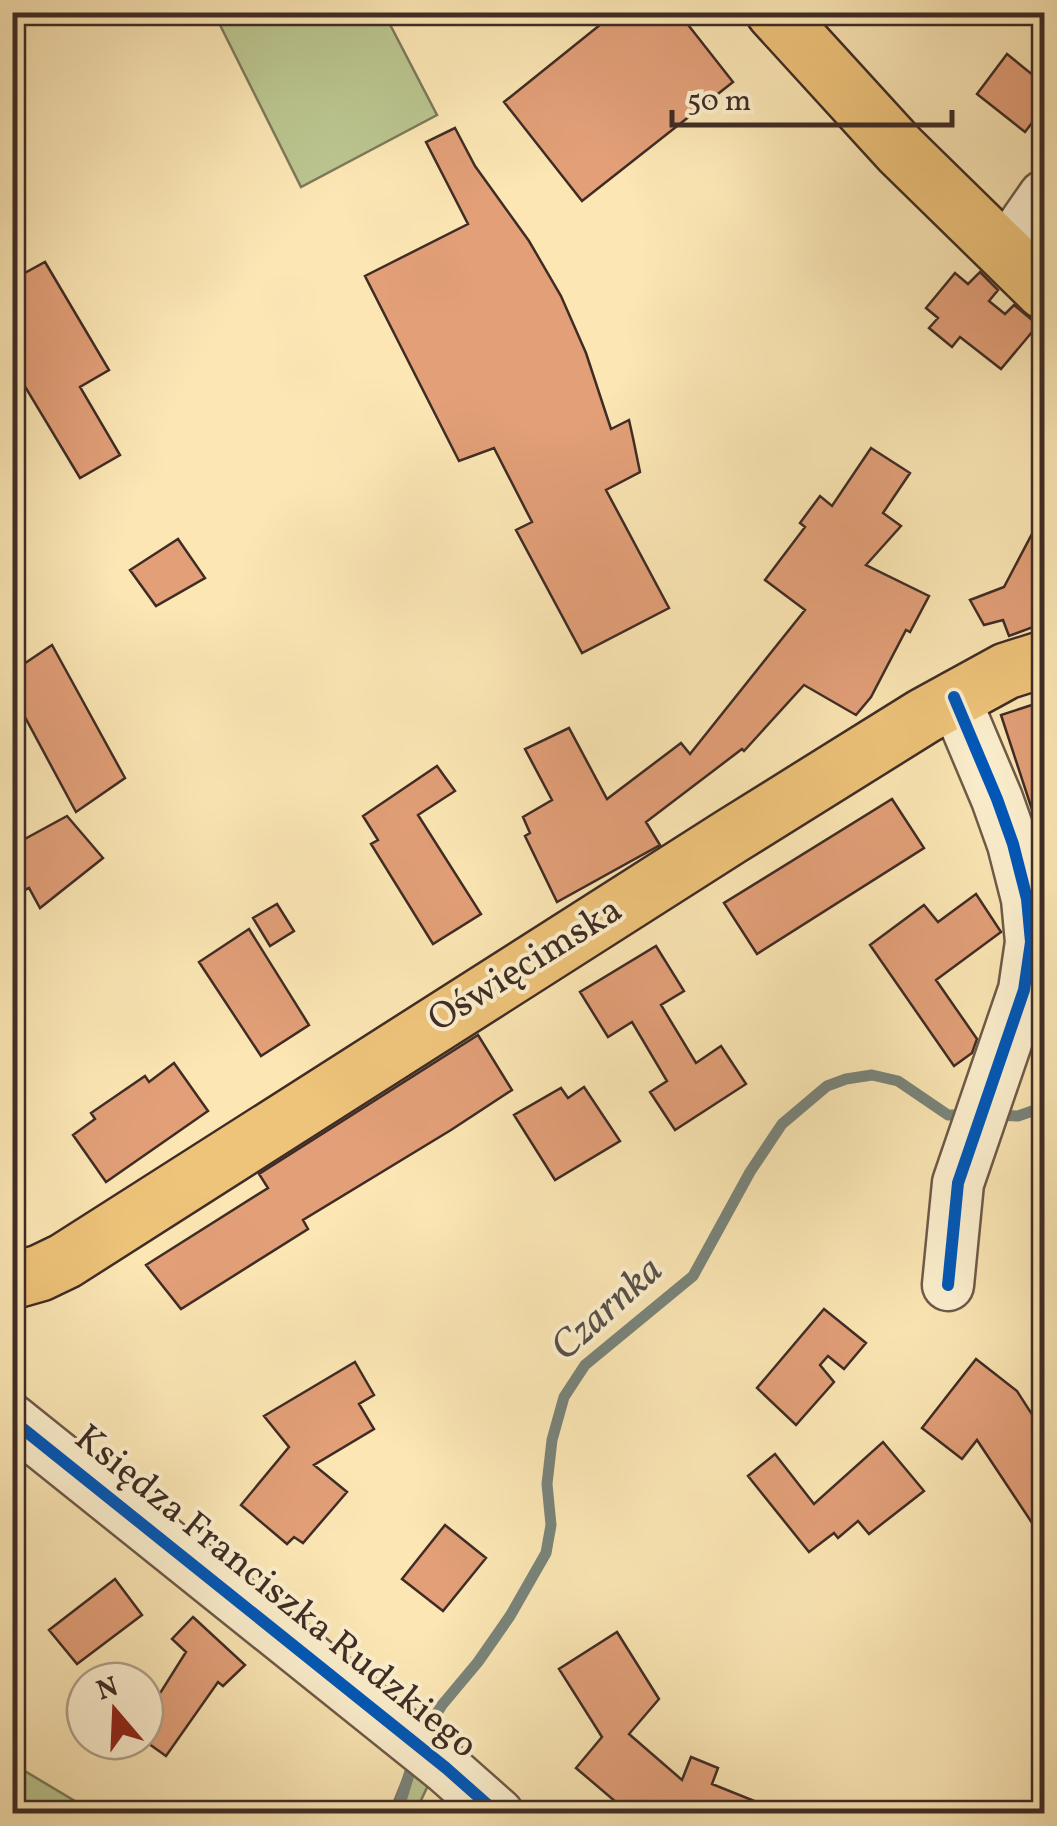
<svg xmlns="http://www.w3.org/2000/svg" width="1057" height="1826" font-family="Vollkorn,serif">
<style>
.green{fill:#bbc690;stroke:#7d795a;stroke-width:2.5}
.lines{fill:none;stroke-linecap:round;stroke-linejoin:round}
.stream{stroke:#79847b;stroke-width:11}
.building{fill:#e29f78;stroke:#3f2c25;stroke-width:2.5}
.minor-casing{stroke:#6e5a49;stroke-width:55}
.major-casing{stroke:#3f2c25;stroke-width:60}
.minor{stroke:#fcefce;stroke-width:50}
.major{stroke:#eec37a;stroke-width:55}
.cycleway-casing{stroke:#fcefce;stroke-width:19}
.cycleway{stroke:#0057b8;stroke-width:12}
.labels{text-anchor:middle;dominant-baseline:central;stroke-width:8;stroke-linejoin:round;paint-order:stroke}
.street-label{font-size:38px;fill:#3f2c25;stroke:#fcefce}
.water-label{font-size:40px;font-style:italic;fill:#575049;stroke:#fcefce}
</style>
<rect width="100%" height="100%" fill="#fbe6b4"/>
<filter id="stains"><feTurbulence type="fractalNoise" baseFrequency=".002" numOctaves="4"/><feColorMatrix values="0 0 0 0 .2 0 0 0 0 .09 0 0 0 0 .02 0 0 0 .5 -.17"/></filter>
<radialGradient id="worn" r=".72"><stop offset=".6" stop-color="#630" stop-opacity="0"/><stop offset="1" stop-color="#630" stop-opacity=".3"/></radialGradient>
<path class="green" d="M214,13H384L437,115L301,187Z
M417,1745L439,1762L415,1813L389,1814Z
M12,1764H13L95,1813H13Z"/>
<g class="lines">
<path class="stream" d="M995,1115L1018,1116L1044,1107
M422,1737L442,1705L478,1662L510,1616L546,1553L551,1525L547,1484L552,1440L564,1397L585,1365L693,1276L750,1172L782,1124L827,1086L846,1079L872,1075L898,1081L948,1115H967
M12,1810L17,1814
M397,1814L414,1758"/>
</g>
<path class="building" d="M616,12H678L733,82L582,201L504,102Z
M1007,54L1044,84V107L1025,132L977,94Z
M455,128L475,166L529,241L561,296L586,353L611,429L629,420L633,438L640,472L606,490L669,608L582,653L516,530L532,522L494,448L459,461L365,276L468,224L426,142Z
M45,262L109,370L80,387L120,455L80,478L12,365V280Z
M980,272L998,290L989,301L1005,314L1014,305L1038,325L1001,369L960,337L952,347L929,328L938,318L926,308L955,273L968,284Z
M871,448L910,473L883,513L901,526L866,565L929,596L910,632L906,630L871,697L856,715L804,685L744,751L742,749L646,822L660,845L557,902L525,836L530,833L523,817L552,800L525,749L569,728L607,799L681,743L690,754L805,610L765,580L805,527L800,523L820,496L832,506Z
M1044,511V623L1009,636L1003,620L984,625L970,600L1004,587Z
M178,539L205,578L156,606L130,570Z
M52,645L125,778L76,812L12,693V672Z
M1044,701V830L1039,831L1001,715Z
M437,766L455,791L418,815L481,914L433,944L371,844L378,840L363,816Z
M892,799L924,848L757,954L724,903Z
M67,816L103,858L40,908L29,888L12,896V846Z
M976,894L1001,932L936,980L977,1039L972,1053L954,1066L870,945L924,905L938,922Z
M277,904L294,931L270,946L253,918Z
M249,929L309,1025L261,1056L199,962Z
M656,946L684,991L661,1005L696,1063L721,1046L746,1084L675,1130L650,1092L667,1081L632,1022L608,1037L580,992Z
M478,1035L512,1090L451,1130L303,1220L308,1229L181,1309L146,1265L268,1188L259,1174Z
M174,1063L208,1111L106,1182L73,1135L95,1119L91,1113L145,1076L149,1082Z
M584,1087L620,1141L555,1180L514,1115L561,1088L568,1098Z
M824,1309L866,1343L844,1369L828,1356L820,1365L834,1382L796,1425L757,1388Z
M976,1359L1017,1391L1044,1433V1541L977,1440L962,1459L922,1428Z
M355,1362L374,1395L359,1404L374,1429L314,1465L347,1492L303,1543L294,1537L287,1544L241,1505L289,1447L264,1416Z
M883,1442L924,1491L869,1534L858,1521L838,1538L834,1533L809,1552L748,1476L775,1454L814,1504Z
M445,1525L486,1558L443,1611L402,1579Z
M115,1579L142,1615L77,1664L49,1630Z
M193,1617L245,1665L223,1686L218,1682L166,1756L145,1741V1717L186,1652L172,1639Z
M617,1632L659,1699L629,1734L682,1780L691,1757L718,1768L712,1784L782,1812L781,1814H630L576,1768L602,1737L559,1669Z"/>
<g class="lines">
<g class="minor-casing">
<path id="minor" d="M1005,252L1044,196
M948,1285L958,1183L1024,990L1031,942L1027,899L1013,844L997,799L954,697
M12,1420L446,1768L498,1814"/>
</g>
<g class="major-casing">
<path id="major" d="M774,12L900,150L1044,291
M12,1281L40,1273L65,1261L730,837L924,716L1006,671L1044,659"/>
</g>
<use href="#minor" class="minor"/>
<use href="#major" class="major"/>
<g class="cycleway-casing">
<path id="cycleway" d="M948,1285L958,1183L1024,990L1031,942L1027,899L1013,844L997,799L954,697
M12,1420L446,1768L498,1814"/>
</g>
<use href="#cycleway" class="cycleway"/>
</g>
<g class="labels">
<g class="street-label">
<text transform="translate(526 966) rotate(-32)">Oświęcimska</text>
<text transform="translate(275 1593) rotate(39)">Księdza Franciszka Rudzkiego</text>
</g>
<g class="water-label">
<text transform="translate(608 1310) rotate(-42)">Czarnka</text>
</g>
</g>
<rect width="1057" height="1826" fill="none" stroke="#fbe6b4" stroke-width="50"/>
<rect x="15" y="15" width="1027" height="1796" fill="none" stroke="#3f2c25" stroke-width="5"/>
<rect x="25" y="25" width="1007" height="1776" fill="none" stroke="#3f2c25" stroke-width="2.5"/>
<g transform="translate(115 1711) rotate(341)"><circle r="48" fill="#fcefce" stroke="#b0a18a" stroke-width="2.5"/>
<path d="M0-8L18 38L0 25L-18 38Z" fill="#8f2418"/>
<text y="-15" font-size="28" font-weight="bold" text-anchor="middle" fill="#3f2c25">N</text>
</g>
<path d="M672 110v15h280v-15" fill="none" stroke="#3f2c25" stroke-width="5"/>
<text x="687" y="110" font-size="30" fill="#3f2c25" stroke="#fcefce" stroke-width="8" paint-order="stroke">50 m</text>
<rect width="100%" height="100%" filter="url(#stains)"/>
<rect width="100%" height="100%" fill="url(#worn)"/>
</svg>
